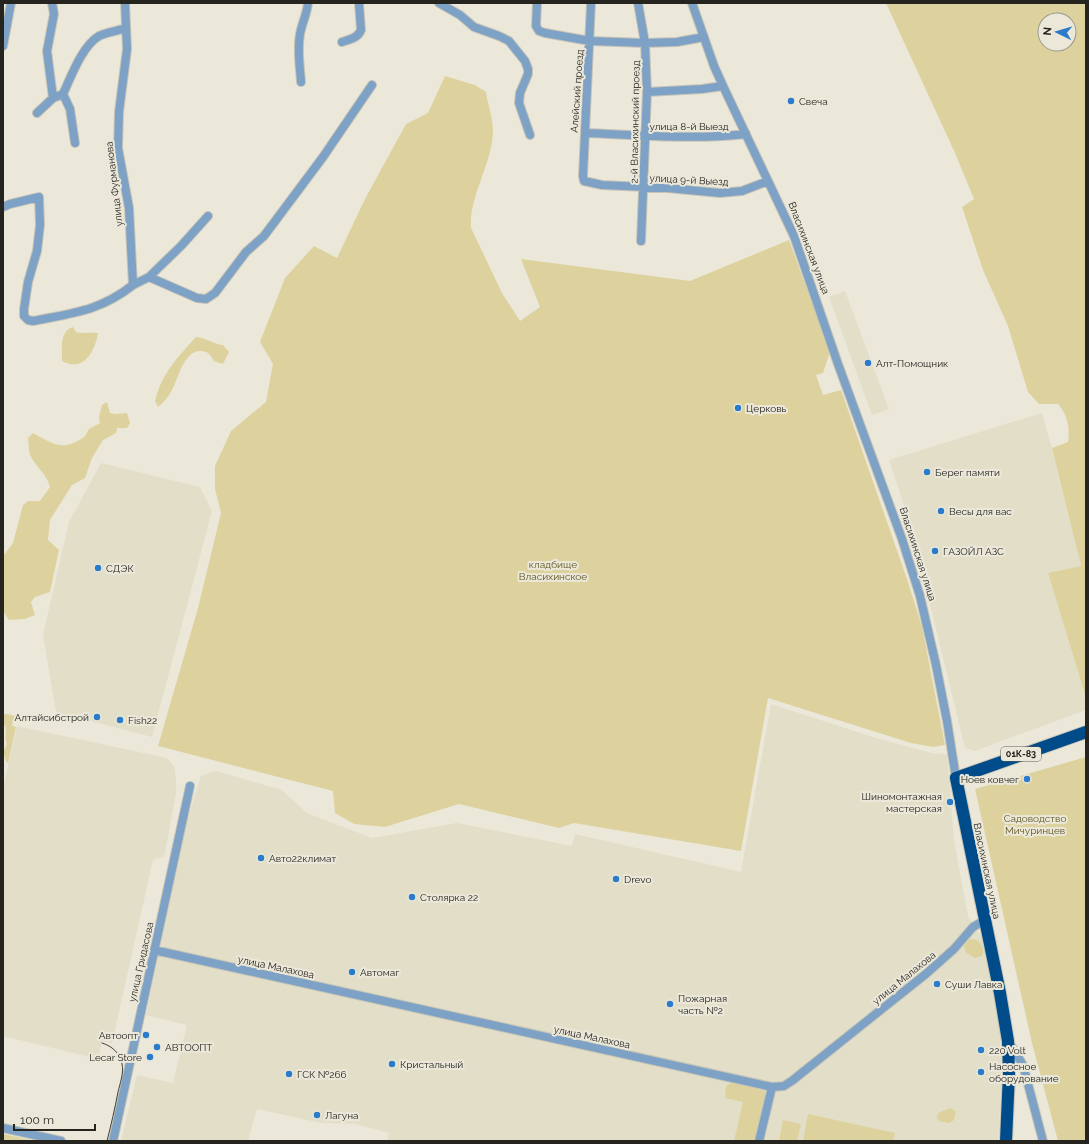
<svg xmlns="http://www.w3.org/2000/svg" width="1089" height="1144" font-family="Raleway,sans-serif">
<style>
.built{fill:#e2dec8}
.green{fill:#ddd29e;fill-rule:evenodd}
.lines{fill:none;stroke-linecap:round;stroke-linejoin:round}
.minor-casing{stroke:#c7c5b8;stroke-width:10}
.highway-casing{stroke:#c7c5b8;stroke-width:14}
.minor{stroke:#7ea1c6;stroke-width:8}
.highway{stroke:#004b89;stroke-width:12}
.tram{stroke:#403e38;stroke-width:1}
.poi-dot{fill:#2a7ccb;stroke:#ebe8da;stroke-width:1.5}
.labels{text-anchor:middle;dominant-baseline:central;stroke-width:4;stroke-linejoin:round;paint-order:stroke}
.shield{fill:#ebe8da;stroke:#605f57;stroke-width:1}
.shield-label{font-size:9px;font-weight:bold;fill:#25241f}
.street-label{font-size:10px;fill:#25241f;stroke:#ebe8da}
.poi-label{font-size:10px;fill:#25241f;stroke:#ebe8da;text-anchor:start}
.park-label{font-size:10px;fill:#5f5520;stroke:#ebe8da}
</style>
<rect width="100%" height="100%" fill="#ebe8da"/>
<path class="built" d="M845,291L889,409L872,415L829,297Z
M1042,413L1052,448L1081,566L1048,573L1086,698V710L975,751L965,748L912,530L889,460Z
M101,463L200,487L212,511L152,737L56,712L43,635L69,522Z
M771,704L876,738L932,753L947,754L954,840L968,916L983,940L999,1021L1002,1076L998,1141H387L389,1133L355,1124L321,1123L257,1109L248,1141H121L137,1075L173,1083L187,1025L146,1015L186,825L201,776L216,771L282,790L307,813L372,838L457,823L572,846L575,834L741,872Z
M17,726L167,758L174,766L176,779V794L164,857L153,860L112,1043L102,1041L98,1059L3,1036V788Z"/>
<path class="green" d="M886,3H1086V698L1048,573L1081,566L1052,448L1068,442C1070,429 1068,415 1058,404H1039L1028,392L1008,326L983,270L962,207L974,199L955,153ZM1045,20H1069V44H1045Z
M445,76L475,85L486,92C488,105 493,119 493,132C492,164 469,196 471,228L502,293L520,321L540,307L521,259L690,281L789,240L830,352L823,373L816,375L823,395L841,390L908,582L922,627L945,745L933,747L911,743L768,698L741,851L574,823L559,828L459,804L385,827L354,824L335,813L333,791L158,746L198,608L221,513L215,489V466L231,431L266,402L273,364L260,342L285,278L314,246L337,258L365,199L406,124L428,113Z
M73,327L76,332C84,334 91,332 98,333C95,351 84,373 62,361C62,349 59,331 73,327Z
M196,337C206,338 214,344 223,345L229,352L223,364C220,363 216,362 214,361C211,358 211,354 206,352C185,345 179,377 172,390C168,397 164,402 158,407L155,401C162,373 177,358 196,337Z
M107,402L110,413L116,414L127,413L130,423L127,428H117L116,433L103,440L92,458L85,478L72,485L60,504L50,520L48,540L59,550L50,592L35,597L31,602L35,615L25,619L9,620L3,611V556L13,543L23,505L28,501H40L50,487C46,473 37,468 31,457C28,451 29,444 28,438L33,433C53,444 63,452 84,437C87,434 87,432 89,429C92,427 97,425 100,423L99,417L102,405Z
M6,714L16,716L13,720L12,726L16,727L8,763L6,761L3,752L7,744C4,738 7,732 5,725H3V715Z
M1086,757V1141H1058L1032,1043L975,789Z
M970,939C979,938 986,947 982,956L975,958L966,953L964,945Z
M731,1083L745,1085L764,1091L766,1095L755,1141H734L743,1102L725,1098L726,1086Z
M950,1108L956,1111L954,1120L949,1123L939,1121L937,1118L938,1113Z
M808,1114L895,1133L893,1141H803Z
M783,1120L801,1124L797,1141H779Z
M3,1134L35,1141H3Z"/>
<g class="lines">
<g class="minor-casing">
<path id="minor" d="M125,3L127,49L119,112L118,148L129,208L133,285L149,277L181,246L208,216
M439,3L460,15L474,27L499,36L509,41L525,61L528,69V74L520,93L519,103L530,135
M537,3L536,26L539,31L545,33L590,41L645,43L677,42L704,37
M591,3L583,176L584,181L602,185L667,188L720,193L742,191L768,181
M638,3L645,43L647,92L641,241
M692,3L714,66L723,86L794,236L838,364L902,539L920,596L936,665L947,721L956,778
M342,42C350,39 358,38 361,30L359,3
M3,46L11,3
M301,82C300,67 297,50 300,34C302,23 307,14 308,3
M647,92L702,89L723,86
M63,94L70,109L75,143
M53,98L63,94C71,77 82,46 99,36C107,32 118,31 126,28
M37,113L53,98L47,51L54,14L52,3
M585,133C638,135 693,140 746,134
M3,207L10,204L39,197L40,225L37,251L28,282L24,309V316L28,320L33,321C73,313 100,311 133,285
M149,277L197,298L206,299L215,293L246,252L264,236L323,157L372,85
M154,950L772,1087L784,1086L793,1080L927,973L954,949L973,927L985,920
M1009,1042L1023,1065L1043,1141
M3,1128L61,1141
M113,1141L190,786
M759,1141L772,1087"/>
</g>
<g class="highway-casing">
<path id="highway" d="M1006,1141L1009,1073L1008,1041L1000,993L956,778L1086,732"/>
</g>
<use href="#minor" class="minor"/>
<use href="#highway" class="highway"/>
<path class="tram" d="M102,1043C112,1046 120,1053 122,1064C124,1073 120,1083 118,1092C115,1108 111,1125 107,1141"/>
</g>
<g class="poi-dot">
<circle cx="791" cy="101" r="4"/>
<circle cx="868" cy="363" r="4"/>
<circle cx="738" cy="408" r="4"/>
<circle cx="927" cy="472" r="4"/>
<circle cx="941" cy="511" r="4"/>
<circle cx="935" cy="551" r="4"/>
<circle cx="98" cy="568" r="4"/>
<circle cx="97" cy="717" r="4"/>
<circle cx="120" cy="720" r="4"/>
<circle cx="1027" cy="779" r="4"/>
<circle cx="950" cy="802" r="4"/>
<circle cx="261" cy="858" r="4"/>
<circle cx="616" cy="879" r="4"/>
<circle cx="412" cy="897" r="4"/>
<circle cx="352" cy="972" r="4"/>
<circle cx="937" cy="984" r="4"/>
<circle cx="670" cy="1004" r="4"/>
<circle cx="146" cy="1035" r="4"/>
<circle cx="157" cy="1047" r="4"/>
<circle cx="981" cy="1050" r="4"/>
<circle cx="150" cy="1057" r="4"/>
<circle cx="392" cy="1064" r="4"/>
<circle cx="981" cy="1072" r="4"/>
<circle cx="289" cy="1074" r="4"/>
<circle cx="317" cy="1115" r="4"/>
</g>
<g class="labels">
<rect class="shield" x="1001" y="747" width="40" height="14" rx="3"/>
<g class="shield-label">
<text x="1021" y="754">01К-83</text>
</g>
<g class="street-label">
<text transform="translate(577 91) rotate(-86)">Алейский проезд</text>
<text transform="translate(635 122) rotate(-89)">2-й Власихинский проезд</text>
<text x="689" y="126">улица 8-й Выезд</text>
<text transform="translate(689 180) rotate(3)">улица 9-й Выезд</text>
<text transform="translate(114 184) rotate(-97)">улица Фурманова</text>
<text transform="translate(809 248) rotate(69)">Власихинская улица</text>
<text transform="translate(918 554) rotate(72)">Власихинская улица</text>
<text transform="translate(987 871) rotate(78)">Власихинская улица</text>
<text transform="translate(141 962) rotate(-77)">улица Гридасова</text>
<text transform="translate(276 967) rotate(12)">улица Малахова</text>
<text transform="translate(904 978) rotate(-39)">улица Малахова</text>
<text transform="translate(592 1037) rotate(12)">улица Малахова</text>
</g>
<g class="poi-label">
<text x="799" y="101">Свеча</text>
<text x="876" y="363">Алт-Помощник</text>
<text x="746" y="408">Церковь</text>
<text x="935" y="472">Берег памяти</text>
<text x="949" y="511">Весы для вас</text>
<text x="943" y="551">ГАЗОЙЛ АЗС</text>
<text x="106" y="568">СДЭК</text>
<text x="89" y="717" text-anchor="end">Алтайсибстрой</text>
<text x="128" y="720">Fish22</text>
<text x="1019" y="779" text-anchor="end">Ноев ковчег</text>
<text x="942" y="796" text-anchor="end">Шиномонтажная<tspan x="942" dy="12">мастерская</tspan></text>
<text x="269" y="858">Авто22климат</text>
<text x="624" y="879">Drevo</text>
<text x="420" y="897">Столярка 22</text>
<text x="360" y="972">Автомаг</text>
<text x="945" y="984">Суши Лавка</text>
<text x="678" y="998">Пожарная<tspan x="678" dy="12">часть №2</tspan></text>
<text x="138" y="1035" text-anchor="end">Автоопт</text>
<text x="165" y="1047">АВТООПТ</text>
<text x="989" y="1050">220 Volt</text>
<text x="142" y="1057" text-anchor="end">Lecar Store</text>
<text x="400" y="1064">Кристальный</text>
<text x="989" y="1066">Насосное<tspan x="989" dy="12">оборудование</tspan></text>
<text x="297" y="1074">ГСК №266</text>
<text x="325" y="1115">Лагуна</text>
</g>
<g class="park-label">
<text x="553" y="564">кладбище<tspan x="553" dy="12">Власихинское</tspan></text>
<text x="1035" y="818">Садоводство<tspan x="1035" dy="12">Мичуринцев</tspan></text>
</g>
</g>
<rect width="1089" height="1144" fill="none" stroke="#25241f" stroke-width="8"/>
<g transform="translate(1057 32) rotate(275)"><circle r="19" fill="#ebe8da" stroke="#9c9a8f"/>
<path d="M0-3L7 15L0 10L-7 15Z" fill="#2a7ccb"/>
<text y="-6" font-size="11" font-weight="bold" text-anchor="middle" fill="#25241f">N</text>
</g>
<path d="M14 1124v6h81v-6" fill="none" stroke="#25241f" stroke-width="2"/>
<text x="20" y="1124" font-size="12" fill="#25241f" stroke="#ebe8da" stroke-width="3" paint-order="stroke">100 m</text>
</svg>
